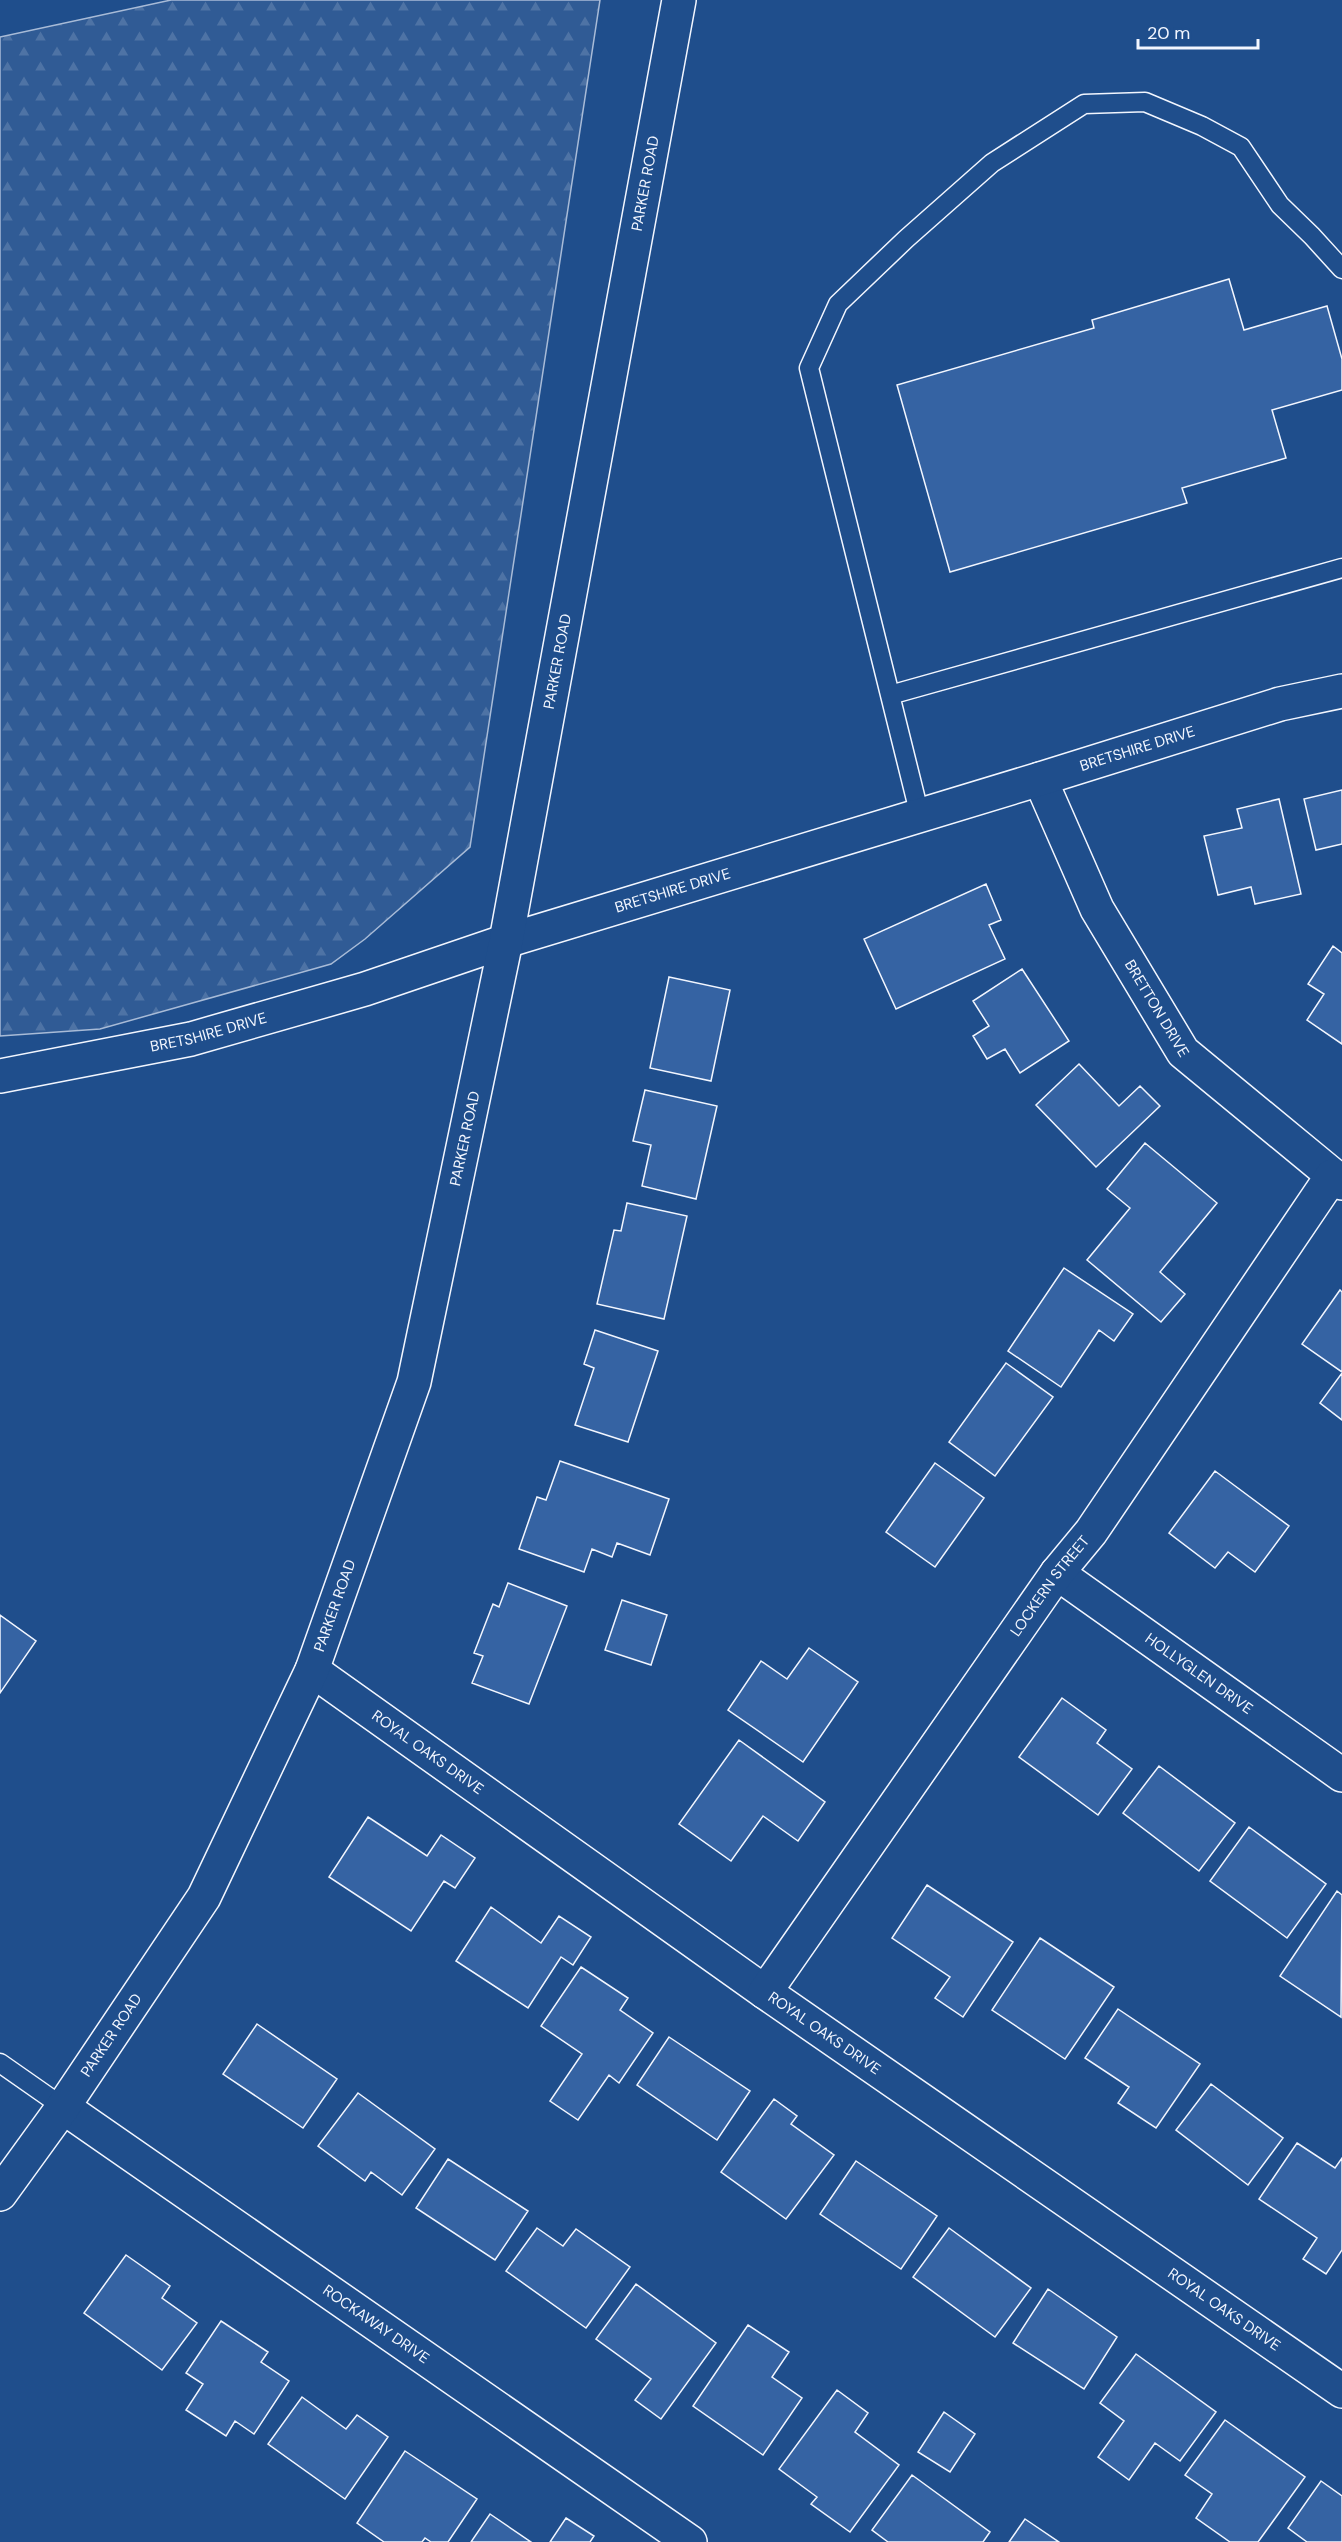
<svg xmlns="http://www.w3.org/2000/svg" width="1342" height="2542" font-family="'DM Sans',sans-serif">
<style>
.forest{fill:url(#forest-firs);stroke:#a8bbd7;stroke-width:1.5}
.building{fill:#3563a3;stroke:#f2f6ff;stroke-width:1.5}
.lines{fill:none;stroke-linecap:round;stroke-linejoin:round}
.service-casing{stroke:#f2f6ff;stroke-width:21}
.minor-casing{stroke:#f2f6ff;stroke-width:36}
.tertiary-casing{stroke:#f2f6ff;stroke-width:36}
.secondary-casing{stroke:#f2f6ff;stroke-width:36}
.service{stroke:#1f4e8c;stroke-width:18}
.minor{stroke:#1f4e8c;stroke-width:33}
.tertiary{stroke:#1f4e8c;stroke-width:33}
.secondary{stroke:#1f4e8c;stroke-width:33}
.labels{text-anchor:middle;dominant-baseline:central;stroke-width:4.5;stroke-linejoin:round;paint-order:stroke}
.street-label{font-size:15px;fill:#f2f6ff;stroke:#1f4e8c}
</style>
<defs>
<pattern id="forest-firs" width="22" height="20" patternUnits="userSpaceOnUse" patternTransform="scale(1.5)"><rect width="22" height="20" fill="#305b95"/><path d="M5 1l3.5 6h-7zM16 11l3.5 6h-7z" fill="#4e73a5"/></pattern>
</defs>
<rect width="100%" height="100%" fill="#1f4e8c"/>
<path class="forest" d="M171,0H600L470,847L365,939L331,964L100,1029L0,1036V37Z"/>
<path class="building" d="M1229,279L1244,330L1327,306L1342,359V390L1272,410L1286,458L1182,488L1187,503L950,572L897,385L1094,328L1092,320Z
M1342,790V844L1316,850L1304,799Z
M1279,799L1301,894L1255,904L1251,887L1218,895L1204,836L1242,828L1237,809Z
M986,884L1001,920L989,925L1005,959L896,1009L864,939Z
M1333,946L1342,953V1044L1307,1020L1324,994L1308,984Z
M1022,969L1069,1041L1020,1073L1005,1049L987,1059L973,1036L989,1026L973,1001Z
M669,977L730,990L711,1081L650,1068Z
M1079,1064L1119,1106L1140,1086L1160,1106L1096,1167L1036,1105Z
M645,1090L717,1106L696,1199L642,1186L651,1145L633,1141Z
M1145,1143L1217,1203L1160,1272L1185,1294L1161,1322L1087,1260L1130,1208L1107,1189Z
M627,1203L687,1216L664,1319L597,1304L614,1230L621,1231Z
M1064,1268L1133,1314L1114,1341L1099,1330L1061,1387L1008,1351Z
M1340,1290L1342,1292V1372L1302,1344Z
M595,1330L658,1351L628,1442L575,1425L594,1368L584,1364Z
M1006,1363L1053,1397L995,1476L949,1442Z
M1342,1373V1420L1320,1403Z
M560,1461L669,1499L650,1555L617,1543L612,1557L592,1549L584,1572L519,1549L537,1497L546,1500Z
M935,1463L984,1498L935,1567L886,1532Z
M1215,1471L1289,1526L1255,1572L1228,1552L1215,1568L1169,1533Z
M508,1583L567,1606L529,1704L472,1683L483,1656L474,1653L493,1604L499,1607Z
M622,1600L667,1615L651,1665L605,1650Z
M0,1615L36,1641L0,1693Z
M809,1648L858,1682L803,1762L728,1710L761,1661L787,1679Z
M1062,1698L1106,1730L1097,1743L1132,1769L1098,1815L1019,1757Z
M739,1740L825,1802L798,1841L763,1816L731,1861L679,1824Z
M1159,1766L1235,1823L1199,1871L1123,1813Z
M368,1817L427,1856L441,1835L475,1858L455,1888L444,1881L411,1931L329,1877Z
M1249,1827L1326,1884L1287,1938L1210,1881Z
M927,1885L1013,1942L963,2017L935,1998L950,1977L892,1938Z
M1337,1891L1342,1895L1341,2017L1280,1976Z
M491,1907L541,1943L559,1916L591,1937L573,1965L561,1957L528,2008L456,1961Z
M1040,1938L1114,1987L1065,2059L992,2010Z
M581,1967L628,1998L620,2010L653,2033L619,2083L609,2075L578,2120L550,2101L582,2054L541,2026Z
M1118,2009L1200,2064L1156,2128L1118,2103L1129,2087L1085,2058Z
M257,2024L337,2079L303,2128L223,2074Z
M669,2037L750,2091L717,2140L637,2085Z
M1211,2084L1283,2138L1248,2185L1176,2130Z
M358,2093L435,2149L402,2195L371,2172L365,2181L318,2146Z
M774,2099L797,2116L791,2124L834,2155L786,2219L721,2172Z
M1297,2143L1335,2168L1342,2158V2250L1326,2274L1303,2259L1317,2238L1259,2199Z
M448,2159L528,2211L495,2260L416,2208Z
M856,2161L937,2216L901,2269L820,2214Z
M537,2228L563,2246L576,2229L630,2267L586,2328L506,2271Z
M949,2228L1031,2288L995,2337L913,2277Z
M126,2255L170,2286L162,2298L197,2323L162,2370L84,2313Z
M636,2284L716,2343L661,2419L635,2400L651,2379L596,2339Z
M1048,2289L1117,2337L1084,2389L1013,2343Z
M221,2321L268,2352L261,2362L289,2381L254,2434L235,2421L226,2436L186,2410L203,2384L186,2373Z
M748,2325L789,2352L772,2377L802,2398L763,2455L693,2406Z
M1136,2354L1216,2412L1180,2461L1155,2443L1129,2480L1098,2457L1124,2421L1100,2403Z
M837,2390L868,2413L855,2432L899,2465L850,2532L811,2504L817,2497L779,2469Z
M302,2397L346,2429L357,2415L388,2437L345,2499L268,2444Z
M944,2412L975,2434L950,2472L918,2452Z
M1225,2420L1305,2477L1258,2542H1230L1196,2518L1212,2494L1185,2475Z
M405,2451L477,2499L448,2542H431L425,2538L422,2542H384L357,2523Z
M912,2475L990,2532L983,2542H888L872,2530Z
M1321,2481L1342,2496V2542H1307L1288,2528Z
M490,2514L531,2542H471Z
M566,2518L594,2536L590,2542H550Z
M1025,2519L1059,2542H1009Z"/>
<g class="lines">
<g class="service-casing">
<path id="service" d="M890,695L1342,568
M920,816L809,368L838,304L906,239L992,163L1084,104L1145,102L1202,126L1241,147L1280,205L1312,236L1342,269
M0,2063L63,2107"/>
</g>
<g class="minor-casing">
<g id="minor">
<path id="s1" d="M1040,779L1097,909L1183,1052L1342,1183"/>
<path id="s2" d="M506,941L1040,779L1280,704L1342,691"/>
<path id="s3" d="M1057,1573L1342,1775"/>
<path id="s4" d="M312,1670L765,1992L1342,2391"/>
<path id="s5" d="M765,1992L1057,1573L1091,1532L1332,1176"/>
<path id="s6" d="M63,2107L690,2542"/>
</g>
</g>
<g class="tertiary-casing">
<g id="tertiary">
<path id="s7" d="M0,1076L191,1039L365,989L506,941"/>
</g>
</g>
<g class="secondary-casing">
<g id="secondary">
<path id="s8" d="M0,2194L63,2107L204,1897L312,1670L414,1382L506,941L679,0"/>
</g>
</g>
<use href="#service" class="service"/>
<use href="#minor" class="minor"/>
<use href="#tertiary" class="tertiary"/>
<use href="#secondary" class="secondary"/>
</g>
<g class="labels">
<g class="street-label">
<text stroke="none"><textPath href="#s8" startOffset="2138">PARKER ROAD</textPath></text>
<text stroke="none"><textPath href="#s8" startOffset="1652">PARKER ROAD</textPath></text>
<text stroke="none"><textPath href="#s2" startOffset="660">BRETSHIRE DRIVE</textPath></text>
<text stroke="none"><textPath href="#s2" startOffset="174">BRETSHIRE DRIVE</textPath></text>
<text stroke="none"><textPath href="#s1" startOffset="258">BRETTON DRIVE</textPath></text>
<text stroke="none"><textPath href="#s7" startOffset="213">BRETSHIRE DRIVE</textPath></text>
<text stroke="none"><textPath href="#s8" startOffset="1166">PARKER ROAD</textPath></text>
<text stroke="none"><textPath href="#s5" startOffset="496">LOCKERN STREET</textPath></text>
<text stroke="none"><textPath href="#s8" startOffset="680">PARKER ROAD</textPath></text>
<text stroke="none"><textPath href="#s3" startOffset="174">HOLLYGLEN DRIVE</textPath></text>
<text stroke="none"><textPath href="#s4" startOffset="142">ROYAL OAKS DRIVE</textPath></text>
<text stroke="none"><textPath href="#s4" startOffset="628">ROYAL OAKS DRIVE</textPath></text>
<text stroke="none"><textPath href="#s8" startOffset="194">PARKER ROAD</textPath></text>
<text stroke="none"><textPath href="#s4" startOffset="1114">ROYAL OAKS DRIVE</textPath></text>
<text stroke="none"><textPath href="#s6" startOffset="381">ROCKAWAY DRIVE</textPath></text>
</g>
</g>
<path d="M1138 39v9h120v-9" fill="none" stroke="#f2f6ff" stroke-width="3"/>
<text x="1147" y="39" font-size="18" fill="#f2f6ff" stroke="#1f4e8c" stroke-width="4.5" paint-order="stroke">20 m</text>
</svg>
